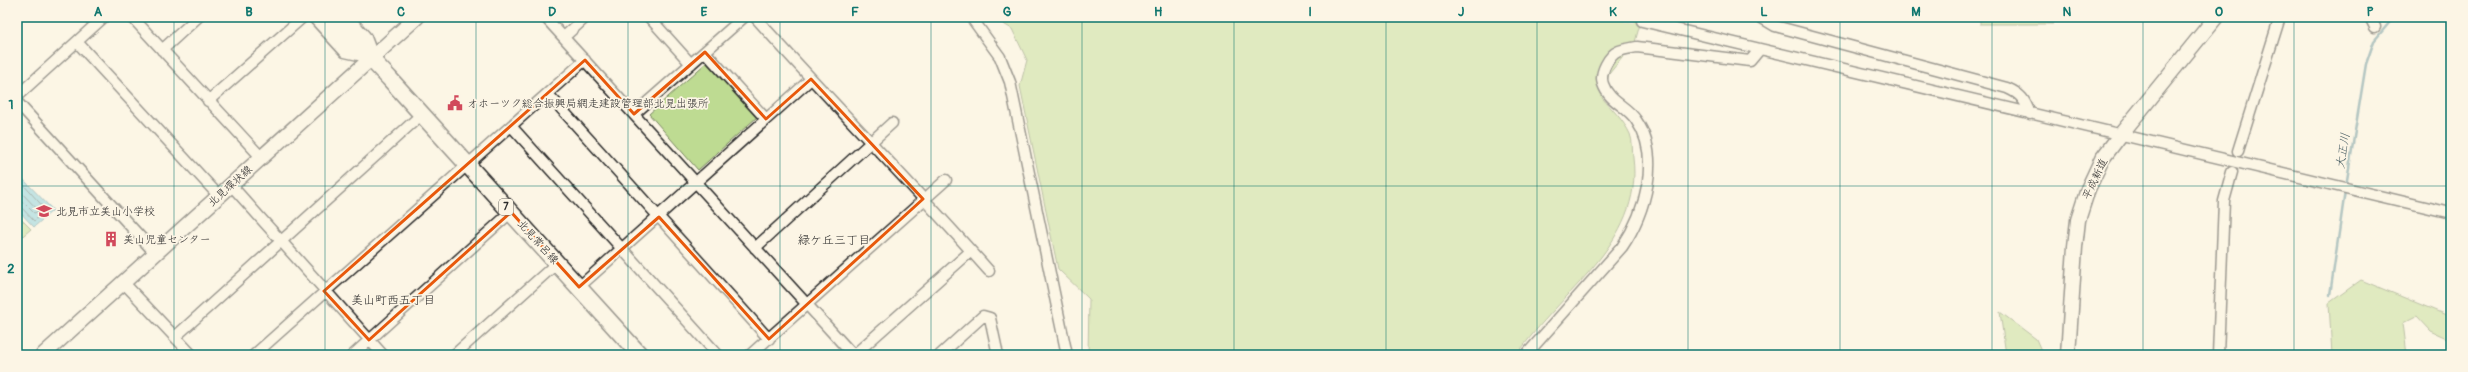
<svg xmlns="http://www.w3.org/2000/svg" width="2468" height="372" font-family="Pangolin,'Klee One',sans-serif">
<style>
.green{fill:#bedb92;stroke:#74835e}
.water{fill:#81cedf;stroke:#5f8d97}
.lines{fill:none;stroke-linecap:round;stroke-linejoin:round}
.shore{stroke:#4d6c73;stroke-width:1}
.stream{stroke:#5f8d97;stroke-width:2.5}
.street-tunnel{stroke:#d2cdc0;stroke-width:10;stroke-dasharray:10 5;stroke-linecap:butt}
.street-casing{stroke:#2b2b2b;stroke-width:13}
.secondary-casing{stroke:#2b2b2b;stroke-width:17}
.primary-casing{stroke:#2b2b2b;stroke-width:19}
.street{stroke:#fcf5e5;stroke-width:10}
.secondary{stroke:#fcf5e5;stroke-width:14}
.primary{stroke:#fcf5e5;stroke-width:16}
.marked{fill:none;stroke:#e8590c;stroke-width:3;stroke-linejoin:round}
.grid{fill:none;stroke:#0f766e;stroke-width:1;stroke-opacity:0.55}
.labels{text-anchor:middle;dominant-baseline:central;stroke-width:3.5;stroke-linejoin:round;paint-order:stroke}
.shield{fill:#fcf5e5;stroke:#6a6863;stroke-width:1}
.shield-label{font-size:10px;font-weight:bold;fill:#2b2b2b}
.poi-label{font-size:11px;fill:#2b2b2b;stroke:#fcf5e5;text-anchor:start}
.street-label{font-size:11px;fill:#2b2b2b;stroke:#fcf5e5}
.water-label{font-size:12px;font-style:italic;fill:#455c61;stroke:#fcf5e5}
.neighbourhood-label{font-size:12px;fill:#2b2b2b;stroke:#fcf5e5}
.neatline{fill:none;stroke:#0f766e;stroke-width:1.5}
.grid-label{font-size:13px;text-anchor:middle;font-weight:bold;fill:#0f766e}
</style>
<rect width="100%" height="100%" fill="#fcf5e5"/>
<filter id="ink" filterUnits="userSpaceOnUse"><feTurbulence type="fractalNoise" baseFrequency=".025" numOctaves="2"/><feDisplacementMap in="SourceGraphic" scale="8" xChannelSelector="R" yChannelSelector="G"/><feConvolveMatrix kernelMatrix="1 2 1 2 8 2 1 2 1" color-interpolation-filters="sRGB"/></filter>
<g filter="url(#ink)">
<path class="green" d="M992,17H1642L1635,42L1609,74L1602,98C1612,109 1624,121 1630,134C1633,141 1632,151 1633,158C1644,243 1559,292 1517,355H1088L1089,299L1058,269L1020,86L1027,60L1012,29Z
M1980,17H2056L2053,24H1980Z
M707,62L757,117L698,170L649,114Z
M17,215L31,229L17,241Z
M2361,280L2451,317V340L2431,331L2417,316L2403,323L2407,355H2332L2329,303Z
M2000,312L2036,339L2043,355H2006Z"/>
<path class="water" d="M21,177L53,210L34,227L17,209V180Z"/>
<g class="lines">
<path class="shore" d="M17,183H22L46,210L34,221L21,207L17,206
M17,188L39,211L34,213L24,203L17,201"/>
<path class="stream" d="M2346,186L2366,64L2374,41L2394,17
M2330,295L2345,191"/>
<path class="street-tunnel" d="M1625,17L1642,21"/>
<g class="street-casing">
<path id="street" d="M132,17L261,157
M313,17L345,52L363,56
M545,17L853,355
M649,17L691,64
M755,17C832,103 913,185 989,271
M971,17L1000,57L1010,82L1067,355
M1760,17L1775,26L2007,88C2021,94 2025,100 2030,114
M2370,17L2375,27
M1642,21L2451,213
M564,37L586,17
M77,42L219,196
M162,50L198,17
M705,52L766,119
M548,94L769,339
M17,96L104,17
M208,101L303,17
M17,102L155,253
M634,114L744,17
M512,127L718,355
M2238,151L2280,17
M231,185L383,355
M755,248L892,123
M123,282L192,355
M579,287L811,79
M175,337L422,114
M254,355L585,60
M353,355L511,212
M454,355L557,263
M750,355L946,180
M854,355L971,251
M940,355L983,316L990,318L998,355
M1526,355L1622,247C1645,213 1662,157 1636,120C1627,106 1609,102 1603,84C1599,73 1609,55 1619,51C1624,49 1632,48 1637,47L1750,61L1760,49
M2218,355L2224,201L2232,172"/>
</g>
<g class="secondary-casing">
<path id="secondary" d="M43,355L417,17
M2068,355L2075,247L2078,220L2088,189L2102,159L2121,134L2216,17"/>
</g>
<g class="primary-casing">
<path id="primary" d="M329,17L354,46L371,59L389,78L640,355
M344,17L363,38L371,59"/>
</g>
<use href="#street" class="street"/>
<use href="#secondary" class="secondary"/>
<use href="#primary" class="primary"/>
</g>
</g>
<path d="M0 0H2468V372H0ZM705,52L766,119L811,79L923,199L769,339L659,217L579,287L511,212L369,340L324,291L585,60L634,114Z" fill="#fcf5e5" fill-opacity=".55" fill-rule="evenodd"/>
<path class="marked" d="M705,52L766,119L811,79L923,199L769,339L659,217L579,287L511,212L369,340L324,291L585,60L634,114Z"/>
<path class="grid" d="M174,17V355M325,17V355M476,17V355M628,17V355M780,17V355M931,17V355M1082,17V355M1234,17V355M1386,17V355M1537,17V355M1688,17V355M1840,17V355M1992,17V355M2143,17V355M2294,17V355M17,186H2451"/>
<defs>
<g id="civic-bare" transform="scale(1.2)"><path d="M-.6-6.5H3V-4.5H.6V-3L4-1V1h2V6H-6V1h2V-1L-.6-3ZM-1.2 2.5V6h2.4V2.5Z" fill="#d1495b" stroke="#fcf5e5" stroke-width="2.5" paint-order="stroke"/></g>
<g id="school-bare" transform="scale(1.2)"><path d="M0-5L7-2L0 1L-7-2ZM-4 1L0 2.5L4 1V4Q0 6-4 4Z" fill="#d1495b" stroke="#fcf5e5" stroke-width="2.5" paint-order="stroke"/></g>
<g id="building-bare" transform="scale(1.2)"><path d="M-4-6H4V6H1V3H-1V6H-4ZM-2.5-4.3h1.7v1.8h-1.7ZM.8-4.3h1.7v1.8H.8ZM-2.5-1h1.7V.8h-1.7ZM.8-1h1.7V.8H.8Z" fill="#d1495b" stroke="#fcf5e5" stroke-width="2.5" paint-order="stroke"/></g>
</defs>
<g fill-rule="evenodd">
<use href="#civic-bare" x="455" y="103"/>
<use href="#school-bare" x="44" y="211"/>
<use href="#building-bare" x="111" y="239"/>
</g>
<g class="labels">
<rect class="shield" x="499" y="199" width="14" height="16" rx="3"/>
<g class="shield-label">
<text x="506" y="207">7</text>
</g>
<g class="poi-label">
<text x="467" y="103">オホーツク総合振興局網走建設管理部北見出張所</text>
<text x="56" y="211">北見市立美山小学校</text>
<text x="123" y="239">美山児童センター</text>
</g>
<g class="street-label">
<text transform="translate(2095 179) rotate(-65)">平成新道</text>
<text transform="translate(230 186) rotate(-42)">北見環状線</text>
<text transform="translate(538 242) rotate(48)">北見常呂線</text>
</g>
<g class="water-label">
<text transform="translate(2343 151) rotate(-81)">大正川</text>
</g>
<g class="neighbourhood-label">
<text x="834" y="240">緑ケ丘三丁目</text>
<text x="393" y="300">美山町西五丁目</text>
</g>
</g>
<rect width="2468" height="372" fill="none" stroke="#fcf5e5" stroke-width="44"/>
<rect x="22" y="22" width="2424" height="328" class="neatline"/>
<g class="grid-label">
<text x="98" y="16">A</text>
<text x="249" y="16">B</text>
<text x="401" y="16">C</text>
<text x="552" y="16">D</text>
<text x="704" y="16">E</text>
<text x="855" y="16">F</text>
<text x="1007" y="16">G</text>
<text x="1158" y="16">H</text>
<text x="1310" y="16">I</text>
<text x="1461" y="16">J</text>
<text x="1613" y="16">K</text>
<text x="1764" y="16">L</text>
<text x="1916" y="16">M</text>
<text x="2067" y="16">N</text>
<text x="2219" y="16">O</text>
<text x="2370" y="16">P</text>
<text x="11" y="109">1</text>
<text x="11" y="273">2</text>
</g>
</svg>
